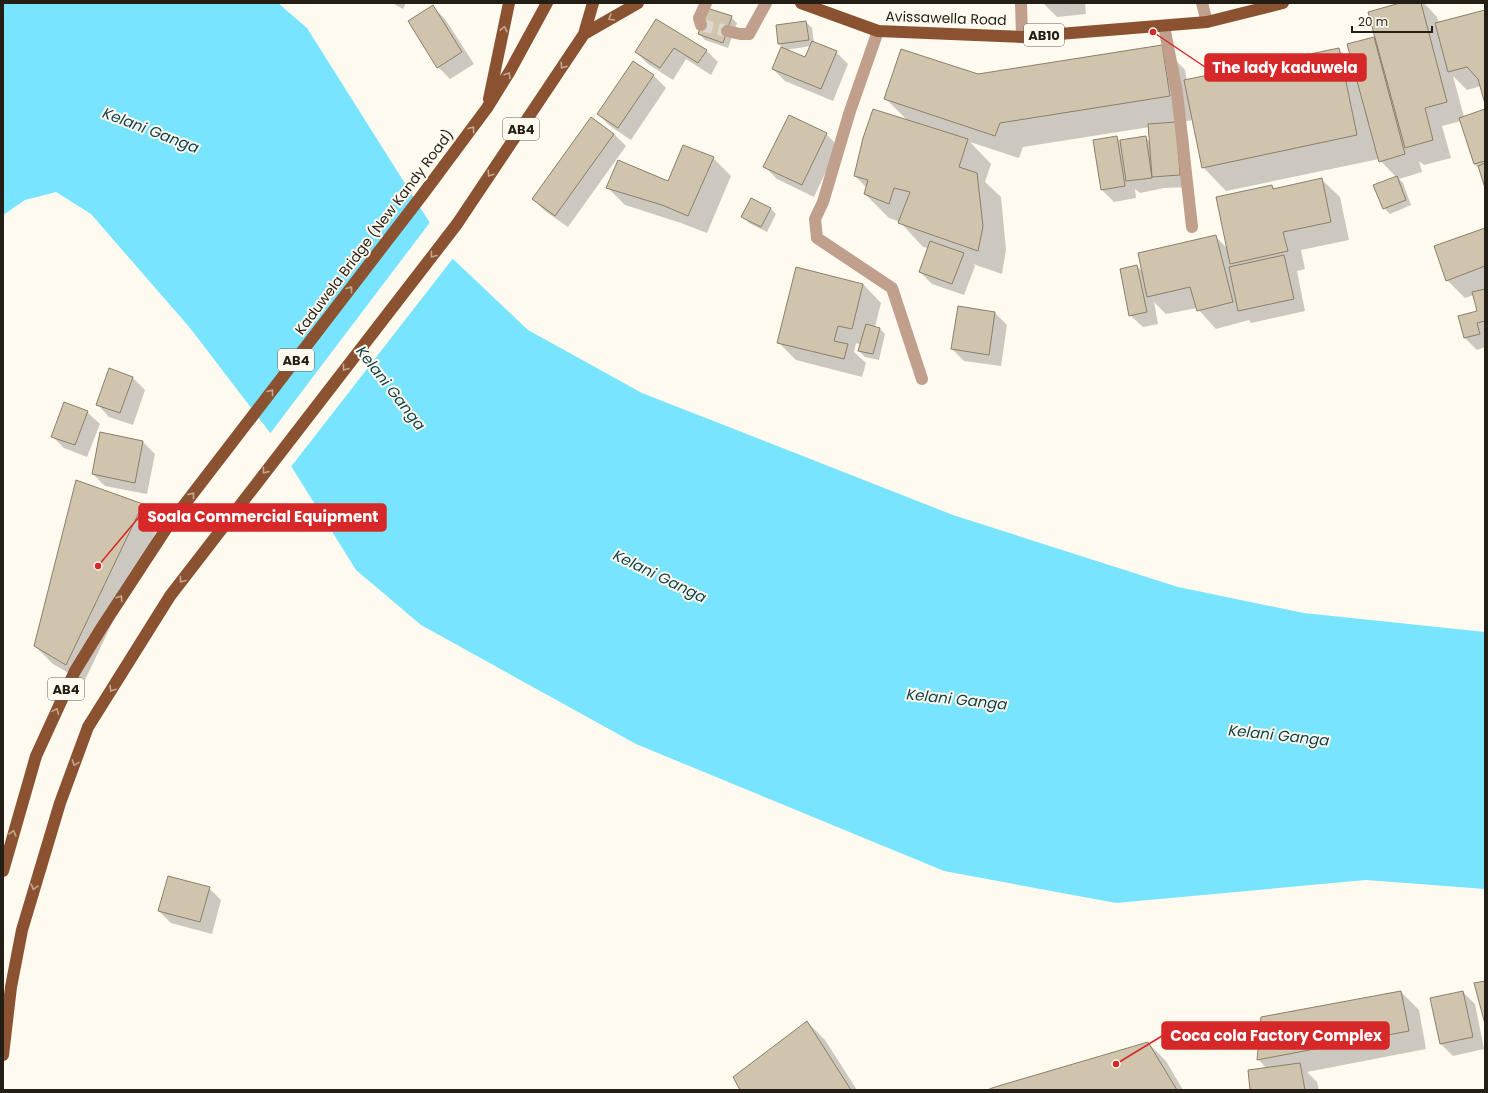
<svg xmlns="http://www.w3.org/2000/svg" width="1488" height="1093" font-family="Poppins,sans-serif">
<style>
.water{fill:#79e4fd}
.pier{fill:#fffaf0}
.shadow{fill:#0003;fill-rule:evenodd}
.building{fill:#d0c4ac;stroke:#8a7f69}
.lines{fill:none;stroke-linecap:round;stroke-linejoin:round}
.minor-tunnel{stroke:#ded9cf;stroke-width:12;stroke-dasharray:12 6;stroke-linecap:butt}
.minor{stroke:#c09f8d;stroke-width:12}
.major{stroke:#8a5231;stroke-width:12}
.oneway{stroke:#c4a690}
.labels{text-anchor:middle;dominant-baseline:central;stroke-width:4;stroke-linejoin:round;paint-order:stroke}
.shield{fill:#fffaf0;stroke:#666157;stroke-width:1}
.shield-label{font-size:13px;font-weight:bold;fill:#241f16}
.street-label{font-size:14px;fill:#241f16;stroke:#fffaf0}
.water-label{font-size:15px;font-style:italic;fill:#0c3f49;stroke:#fffaf0}
.leader{fill:none;stroke:#d62828;stroke-width:1.5}
.callout-dot{fill:#d62828;stroke:#fffaf0;stroke-width:1.5}
.callout{fill:#d62828;stroke:#d62828;stroke-width:1.5}
.callout-label{font-size:15px;text-anchor:middle;font-weight:bold;fill:#fff}
</style>
<rect width="100%" height="100%" fill="#fffaf0"/>
<path class="water" d="M3,3H278L307,28L452,258L528,330L642,393L953,515L1178,587L1304,613L1485,632V889L1366,880L1116,903L944,871L636,744L421,625L356,570L271,434L190,328L91,214L56,192L25,200L3,215Z"/>
<path class="pier" d="M431,221L454,257L290,468L269,435Z"/>
<path class="shadow" d="M392,3H406L403,9Z
M1043,3H1085L1086,14L1057,17Z
M1404,3H1424L1437,17L1439,23L1485,11V100L1481,86L1467,90L1453,76L1464,117L1485,110V185L1480,169L1474,164L1461,121L1442,126L1451,158L1424,165L1419,161L1422,172L1399,179L1403,183L1411,205L1390,214L1384,208L1396,177L1379,159L1226,191L1203,167L1193,120L1176,123L1188,135L1192,187L1164,188L1140,193L1135,189L1136,198L1114,202L1102,190L1094,141L1116,137L1120,141L1145,137L1150,142V127L1023,147L1019,158L970,142L991,164L985,182L1001,197L1006,250L1002,274L973,264L975,266L964,295L932,284L920,272L928,248L923,247L900,222L889,218L865,194L867,188L855,176L908,121L885,98L978,75L1162,46L1185,70L1187,81L1338,49L1354,64L1374,38L1378,42Z
M433,7L445,19L474,64L450,79L438,67Z
M731,17L737,23L728,48L705,40L699,34Z
M656,20L706,50L718,62L711,75L686,59L673,80L648,64L636,52Z
M806,22L812,28L814,43L836,52L848,64L833,101L785,81L773,69L782,47L779,44ZM811,46L806,59L785,50Z
M633,63L654,76L666,88L631,140L610,126L598,114Z
M592,118L614,134L626,146L568,227L545,211L533,199Z
M826,134L838,146L814,197L777,179L765,167Z
M713,158L731,176L707,233L681,223L625,205L607,187L669,182Z
M1321,179L1340,197L1349,240L1301,250L1305,269L1297,271L1305,311L1251,323L1249,320L1216,329L1197,308L1166,314L1154,302L1158,324L1143,327L1130,315L1137,266L1143,272L1215,236L1228,249L1272,186L1275,189Z
M770,208L776,214L767,232L749,223L743,217Z
M1485,229V347L1477,350L1465,338L1478,312L1474,295L1465,298L1447,280Z
M863,284L881,303L875,327L879,328L885,334L879,360L865,357L859,351L861,345L856,343L854,352L866,363L862,377L796,360L778,342Z
M995,313L1007,325L1001,366L964,361L952,349Z
M133,378L145,390L133,425L109,417L97,404Z
M87,412L100,424L87,457L64,448L52,436Z
M101,434L143,442L155,454L147,494L105,486L93,474Z
M142,505L160,523L84,682L53,664L35,646Z
M209,888L221,900L212,934L171,923L159,911Z
M1401,992L1419,1010L1426,1049L1307,1072L1317,1082L1319,1090H1251L1267,1069L1258,1059Z
M1463,992L1475,1004L1484,1049L1453,1056L1441,1044Z
M807,1022L825,1040L857,1090H742Z
M1148,1043L1166,1061L1183,1090H990Z"/>
<path class="building" d="M1400,3H1421L1447,102L1425,108L1433,140L1405,148L1368,12Z
M433,5L462,52L437,68L408,21Z
M707,8L732,16L723,43L698,34Z
M1485,10V104L1478,79L1467,67L1448,72L1435,23Z
M656,19L707,50L698,63L674,48L660,68L635,52Z
M806,21L809,40L778,44L776,25Z
M1374,37L1405,154L1379,162L1347,44Z
M812,41L837,51L821,89L772,69L781,47L805,57Z
M1162,45L1170,96L1000,123L995,136L884,99L901,49L978,74Z
M1339,48L1357,135L1202,168L1184,80Z
M633,61L654,75L618,128L597,114Z
M873,109L968,139L959,167L977,173L983,226L978,251L898,223L910,192L894,188L889,204L864,194L868,180L854,176L863,138Z
M1485,109V161L1474,164L1459,118Z
M789,115L827,133L802,185L763,167Z
M591,117L614,134L555,216L532,199Z
M1176,122L1180,175L1152,177L1148,124Z
M1117,136L1125,186L1101,190L1093,140Z
M1146,136L1152,178L1126,181L1120,140Z
M683,145L714,157L688,216L662,205L606,188L618,160L668,181Z
M1485,163V188L1478,166Z
M1397,176L1406,200L1383,209L1373,185Z
M1322,178L1331,222L1283,232L1288,251L1230,264L1216,197L1272,185L1273,189Z
M751,198L771,208L761,227L741,217Z
M1485,228V266L1446,281L1434,246Z
M1216,235L1233,302L1197,311L1190,287L1147,297L1138,253Z
M930,241L964,253L952,284L919,272Z
M1284,255L1294,299L1238,311L1229,267Z
M1137,265L1147,312L1129,316L1120,269Z
M796,267L863,284L852,329L838,326L834,341L848,344L844,359L777,343Z
M1485,289V321L1477,323L1480,334L1464,338L1458,316L1477,311L1472,292Z
M958,306L995,312L989,355L951,349Z
M866,324L880,328L873,354L858,351Z
M109,368L133,377L120,413L96,405Z
M64,402L88,411L75,445L51,437Z
M100,432L143,441L135,483L92,474Z
M76,480L143,504L66,665L34,646Z
M168,876L210,887L200,922L158,911Z
M1485,981V1024L1474,983Z
M1401,991L1409,1031L1257,1060L1261,1017Z
M1463,991L1473,1037L1440,1044L1430,998Z
M807,1021L851,1090H740L733,1077Z
M1148,1042L1177,1090H987L995,1087Z
M1300,1063L1305,1090H1250L1248,1070Z"/>
<g class="lines">
<path class="minor-tunnel" d="M701,25L727,31"/>
<path class="minor" d="M1021,3L1022,37
M1202,3L1207,22
M701,25L699,18L706,3
M1164,26L1177,93L1192,227
M727,31L740,34H749L766,3
M878,31L850,111L823,202L815,219L817,238L892,288L922,379"/>
<path class="major" d="M801,3L878,31L1022,37L1207,22L1283,3
M584,34L638,3
M489,99L509,3
M3,871L36,756L75,671L102,627L168,526L423,194L487,108L510,71L547,3
M3,1055L11,987L22,930L60,803L88,727L170,596L457,224L584,34L593,3"/>
</g>
<defs><path id="oneway-chevron" d="M-2-3.5L2.5 0L-2 3.5" fill="none" stroke-width="1.6" stroke-linecap="round" stroke-linejoin="round"/></defs>
<g class="oneway">
<use href="#oneway-chevron" transform="translate(611 18) rotate(150)"/>
<use href="#oneway-chevron" transform="translate(504 29) rotate(-78)"/>
<use href="#oneway-chevron" transform="translate(563 66) rotate(124)"/>
<use href="#oneway-chevron" transform="translate(508 75) rotate(-58)"/>
<use href="#oneway-chevron" transform="translate(472 129) rotate(-53)"/>
<use href="#oneway-chevron" transform="translate(490 174) rotate(124)"/>
<use href="#oneway-chevron" transform="translate(433 255) rotate(128)"/>
<use href="#oneway-chevron" transform="translate(350 289) rotate(-52)"/>
<use href="#oneway-chevron" transform="translate(345 368) rotate(128)"/>
<use href="#oneway-chevron" transform="translate(271 392) rotate(-52)"/>
<use href="#oneway-chevron" transform="translate(265 471) rotate(128)"/>
<use href="#oneway-chevron" transform="translate(192 495) rotate(-52)"/>
<use href="#oneway-chevron" transform="translate(182 580) rotate(127)"/>
<use href="#oneway-chevron" transform="translate(120 598) rotate(-57)"/>
<use href="#oneway-chevron" transform="translate(112 689) rotate(122)"/>
<use href="#oneway-chevron" transform="translate(56 711) rotate(-66)"/>
<use href="#oneway-chevron" transform="translate(75 763) rotate(110)"/>
<use href="#oneway-chevron" transform="translate(13 833) rotate(-74)"/>
<use href="#oneway-chevron" transform="translate(34 887) rotate(106)"/>
</g>
<g class="labels">
<g class="shield">
<rect x="1024" y="24" width="40" height="22" rx="3"/>
<rect x="503" y="118" width="36" height="22" rx="3"/>
<rect x="278" y="349" width="36" height="22" rx="3"/>
<rect x="48" y="678" width="36" height="22" rx="3"/>
</g>
<g class="shield-label">
<text x="1044" y="35">AB10</text>
<text x="521" y="129">AB4</text>
<text x="296" y="360">AB4</text>
<text x="66" y="689">AB4</text>
</g>
<g class="street-label">
<text transform="translate(946 18) rotate(2)">Avissawella Road</text>
<text transform="translate(374 232) rotate(-53)">Kaduwela Bridge (New Kandy Road)</text>
</g>
<g class="water-label">
<text transform="translate(151 130) rotate(21)">Kelani Ganga</text>
<text transform="translate(391 388) rotate(52)">Kelani Ganga</text>
<text transform="translate(660 576) rotate(26)">Kelani Ganga</text>
<text transform="translate(957 699) rotate(6)">Kelani Ganga</text>
<text transform="translate(1279 735) rotate(6)">Kelani Ganga</text>
</g>
</g>
<path class="leader" d="M1153 32L1205 67M98 566L139 517M1116 1064L1162 1036"/>
<g class="callout-dot">
<circle cx="1153" cy="32" r="4"/>
<circle cx="98" cy="566" r="4"/>
<circle cx="1116" cy="1064" r="4"/>
</g>
<g class="callout">
<rect x="1205" y="54" width="161" height="27" rx="4"/>
<rect x="139" y="504" width="247" height="27" rx="4"/>
<rect x="1162" y="1022" width="227" height="27" rx="4"/>
</g>
<g class="callout-label">
<text x="1285" y="73">The lady kaduwela</text>
<text x="263" y="522">Soala Commercial Equipment</text>
<text x="1276" y="1041">Coca cola Factory Complex</text>
</g>
<rect width="1488" height="1093" fill="none" stroke="#241f16" stroke-width="8"/>
<path d="M1352 26v6h80v-6" fill="none" stroke="#241f16" stroke-width="2"/>
<text x="1358" y="26" font-size="12" fill="#241f16" stroke="#fffaf0" stroke-width="3" paint-order="stroke">20 m</text>
</svg>
